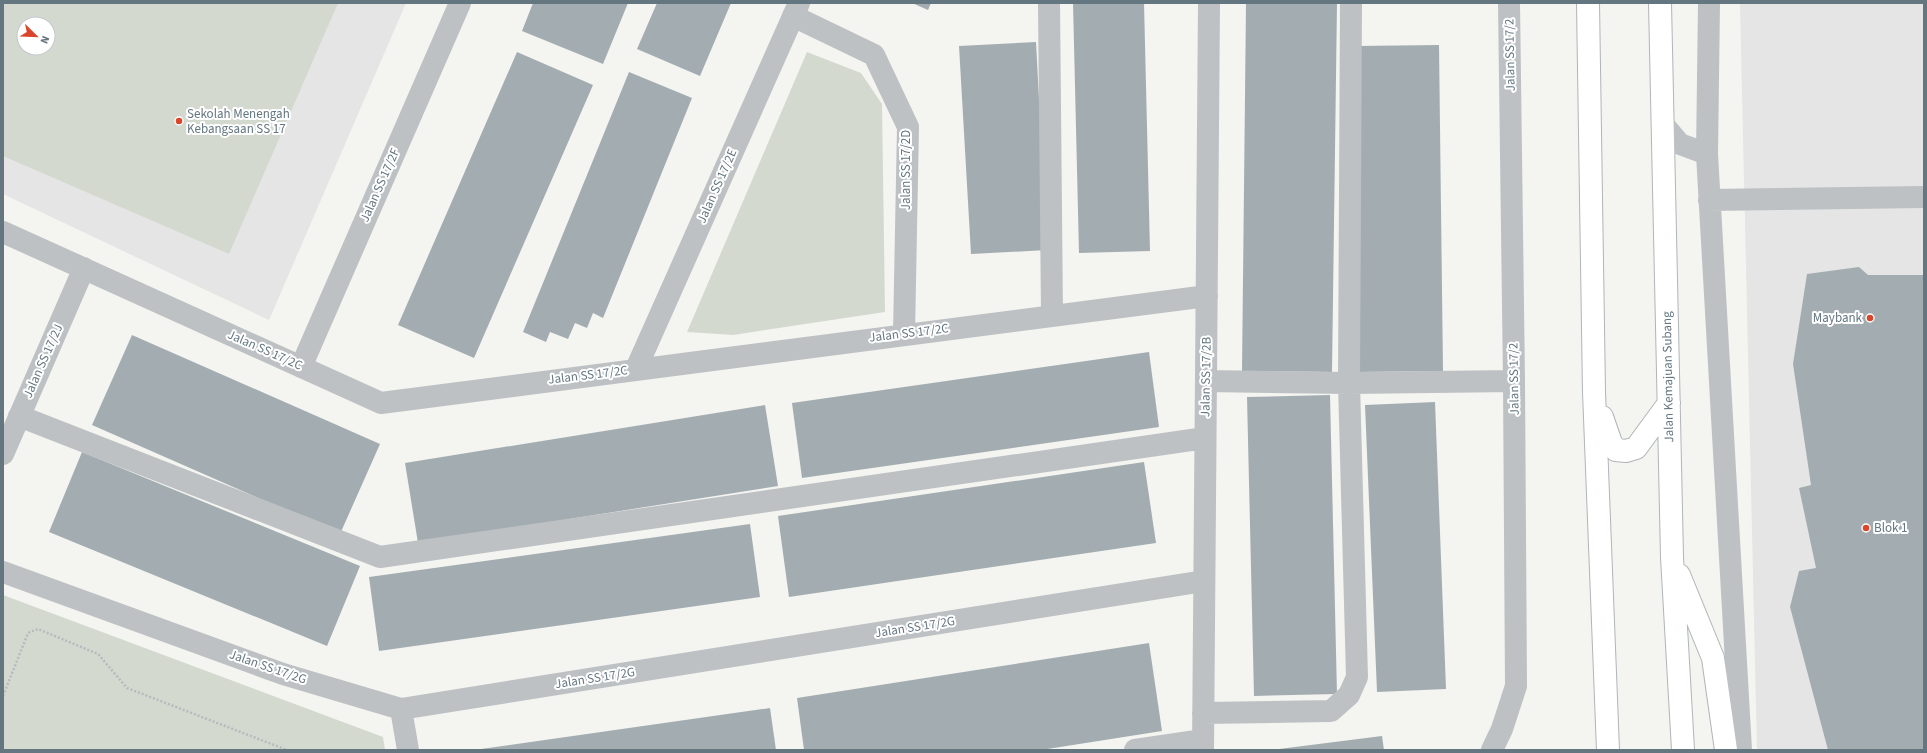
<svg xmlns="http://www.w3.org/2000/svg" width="1927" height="753" font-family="'Source Sans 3',sans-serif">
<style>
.built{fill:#e4e5e4;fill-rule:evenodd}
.green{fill:#d4d9d0;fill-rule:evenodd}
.building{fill:#a3adb1}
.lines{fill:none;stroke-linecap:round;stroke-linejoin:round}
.major-casing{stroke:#b0b5b8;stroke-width:24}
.path{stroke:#b7babc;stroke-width:2.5;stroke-dasharray:2 2;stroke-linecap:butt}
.minor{stroke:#bdc1c4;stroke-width:22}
.major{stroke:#fff;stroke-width:22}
.poi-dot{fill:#da462b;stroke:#fff;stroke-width:1.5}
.labels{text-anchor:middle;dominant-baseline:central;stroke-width:4;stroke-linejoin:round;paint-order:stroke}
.street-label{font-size:13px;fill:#647680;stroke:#fff}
.poi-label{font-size:13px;fill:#647680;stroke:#fff;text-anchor:start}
</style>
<rect width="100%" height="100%" fill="#f4f4f0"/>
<path class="built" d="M3,3H406L269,320L3,194ZM24,24H48V48H24Z
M1740,3H1924V750H1757Z"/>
<path class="green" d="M3,3H338L229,254L3,156ZM24,24H48V48H24Z
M807,52L861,73L882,104L885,312L733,335L687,332Z
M3,595L383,737L385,750H3Z"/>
<path class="building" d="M533,3H628L603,64L522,31Z
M657,3H731L700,76L637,49Z
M912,3H931L928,10Z
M1073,3H1144L1150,251L1079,253Z
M1246,3H1337L1332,372L1242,371Z
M1036,42L1047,250L971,254L959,46Z
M1439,45L1443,371L1360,372L1356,46Z
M517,52L593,85L474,358L398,325Z
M629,72L692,98L603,318L593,313L587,328L575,323L568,339L550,332L546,342L523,332Z
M1859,267L1868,275H1924V750H1828L1790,607L1799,571L1816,568L1799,488L1811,485L1793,364L1807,274Z
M132,335L380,444L340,534L92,425Z
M1149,352L1159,427L802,478L792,403Z
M1330,395L1337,694L1254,696L1247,397Z
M1435,402L1446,689L1377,692L1365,405Z
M765,405L778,486L418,543L405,463Z
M82,452L360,566L327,646L49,532Z
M1144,462L1156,543L789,597L778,516Z
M750,524L760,597L379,651L369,577Z
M1149,643L1162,731L1041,750H804L797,698Z
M770,708L776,750H481V749Z
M1382,736L1384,750H1279V749Z"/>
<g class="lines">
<g class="major-casing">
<path id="major" d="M1588,3L1594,392L1608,750
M1660,3L1672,557L1683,750
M1602,417L1611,443L1616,450L1626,451L1636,448L1669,403
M1679,575L1713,658L1726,750"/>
</g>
<path class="path" d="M3,696L28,633L38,629L98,654L127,688L287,750"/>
<path class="minor" d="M1049,3L1052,315
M1709,3L1707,154L1741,750
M793,16L874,55L908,127L904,334
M1663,124L1680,144L1707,154
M1709,200L1924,197
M3,232L381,403L1207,296
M301,367L460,3
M636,369L799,3
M1206,381L1349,383L1514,381
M19,416L380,557L1205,438
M3,454L84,268
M3,572L283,674L401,709L1204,581
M401,709L408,750
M1203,713L1331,711L1349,695L1357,677L1349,383L1351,3
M1135,750L1203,740
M1203,750L1209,3
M1492,750L1502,729L1516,686L1514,381L1509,3"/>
<use href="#major" class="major"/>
</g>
<g class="poi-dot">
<circle cx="179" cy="121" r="4"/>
<circle cx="1870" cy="318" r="4"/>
<circle cx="1866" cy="528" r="4"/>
</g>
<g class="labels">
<g class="street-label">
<text transform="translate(1510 55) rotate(-91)">Jalan SS 17/2</text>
<text transform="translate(906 170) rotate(-90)">Jalan SS 17/2D</text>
<text transform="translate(380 185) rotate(-66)">Jalan SS 17/2F</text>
<text transform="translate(717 186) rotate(-66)">Jalan SS 17/2E</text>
<text transform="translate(909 333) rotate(-7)">Jalan SS 17/2C</text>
<text transform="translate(265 350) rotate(24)">Jalan SS 17/2C</text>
<text transform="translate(43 361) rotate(-66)">Jalan SS 17/2J</text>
<text transform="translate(588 375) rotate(-7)">Jalan SS 17/2C</text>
<text transform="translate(1206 377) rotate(-89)">Jalan SS 17/2B</text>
<text transform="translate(1668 377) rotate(-91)">Jalan Kemajuan Subang</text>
<text transform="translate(1514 379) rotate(-91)">Jalan SS 17/2</text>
<text transform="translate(915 627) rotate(-9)">Jalan SS 17/2G</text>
<text transform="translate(268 667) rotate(19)">Jalan SS 17/2G</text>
<text transform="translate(595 678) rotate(-9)">Jalan SS 17/2G</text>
</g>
<g class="poi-label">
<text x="187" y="114">Sekolah Menengah<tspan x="187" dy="15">Kebangsaan SS 17</tspan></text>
<text x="1862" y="318" text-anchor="end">Maybank</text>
<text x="1874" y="528">Blok 1</text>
</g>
</g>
<rect width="1927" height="753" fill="none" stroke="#647680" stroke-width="8"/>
<g transform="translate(36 36) rotate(113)"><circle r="19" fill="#ffffff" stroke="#c1c8cc"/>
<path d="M0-3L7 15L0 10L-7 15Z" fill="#da462b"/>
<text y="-6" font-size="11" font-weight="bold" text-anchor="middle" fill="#647680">N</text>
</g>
</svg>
